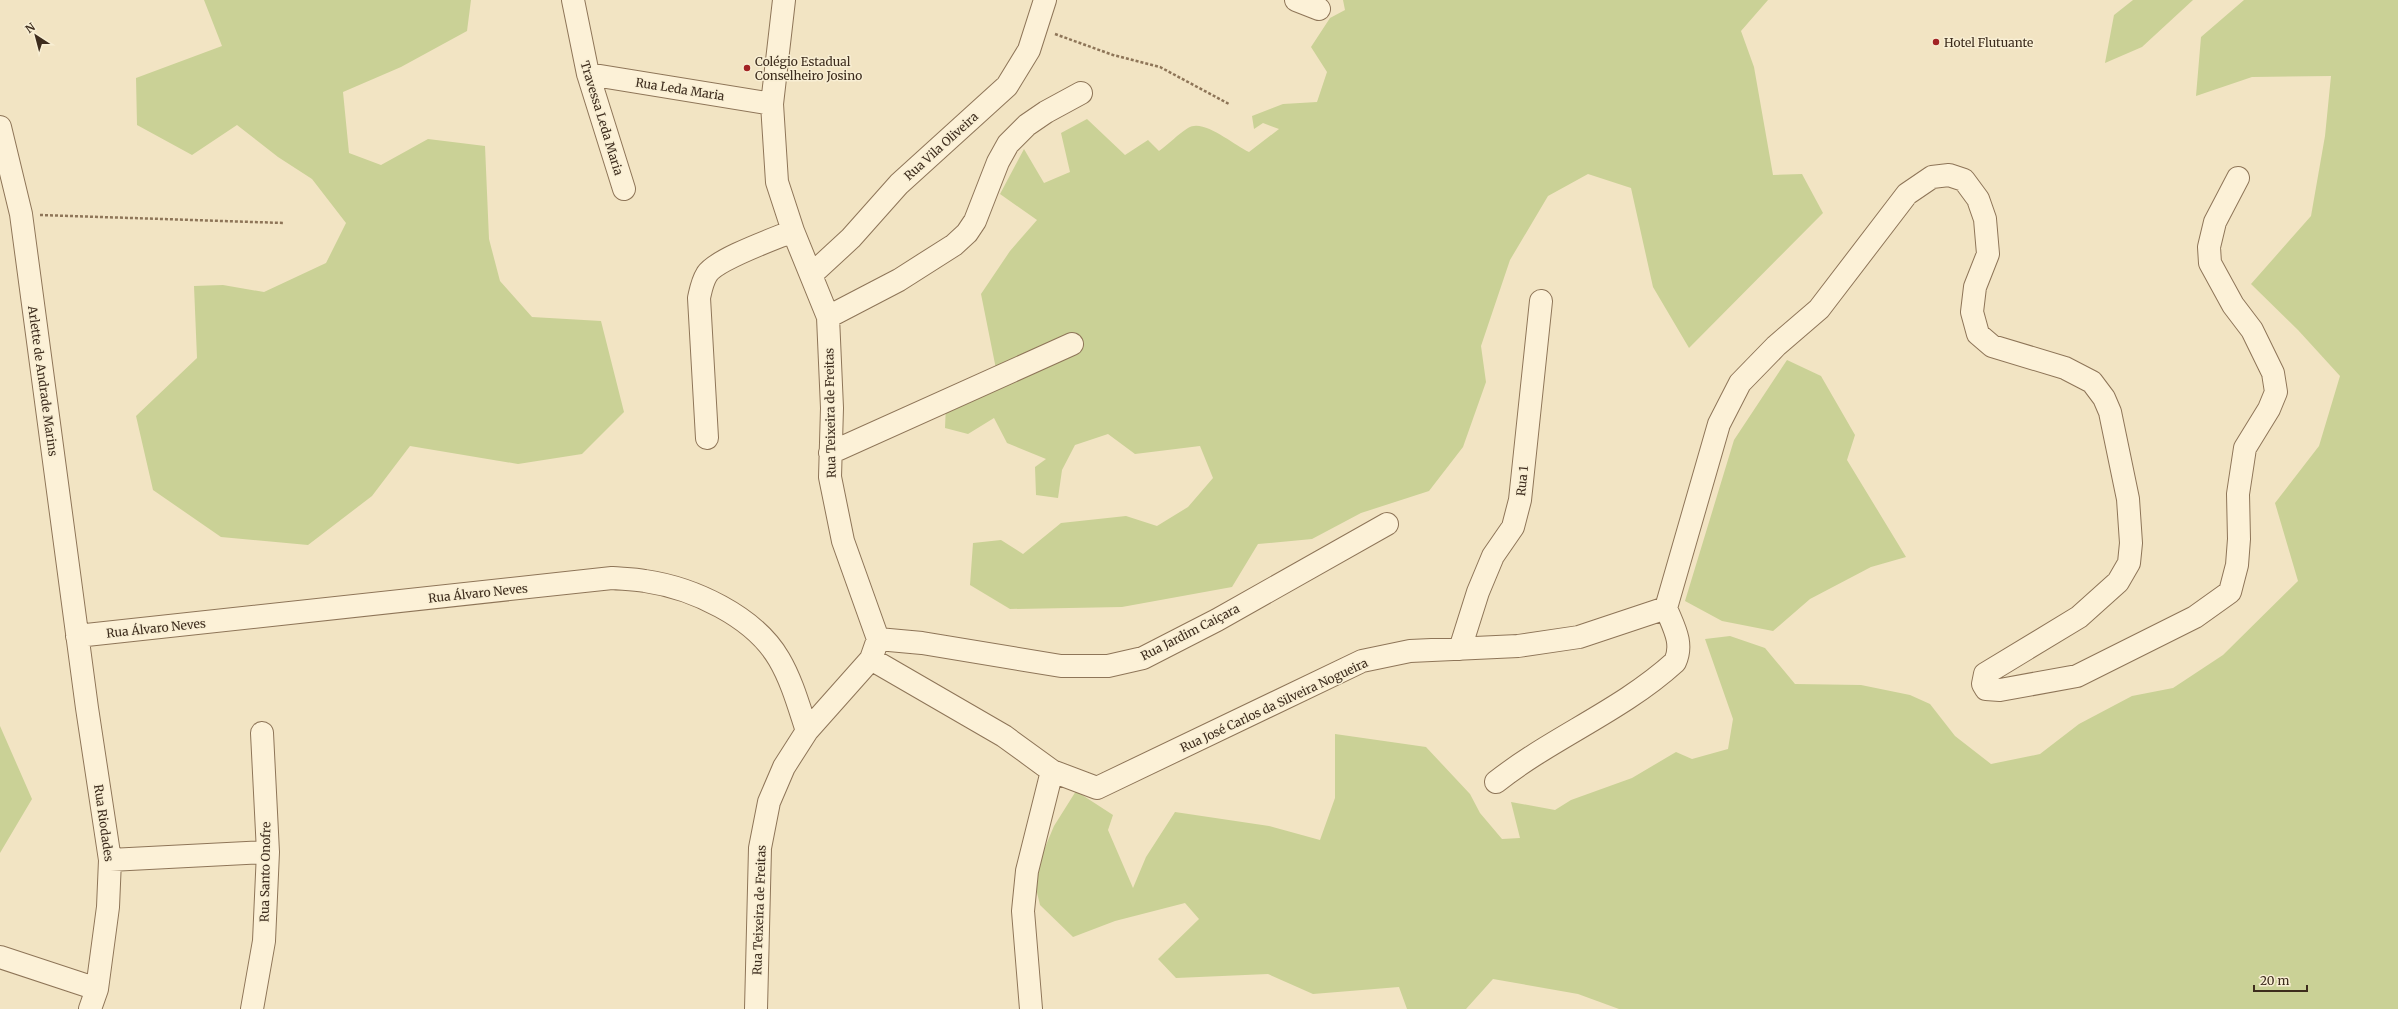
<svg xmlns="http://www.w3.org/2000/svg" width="2398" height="1009" font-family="Merriweather,serif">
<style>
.green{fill:#cad196}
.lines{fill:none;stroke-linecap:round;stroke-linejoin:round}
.minor-casing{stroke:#8e7558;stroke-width:24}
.path{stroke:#8e7558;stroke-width:2.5;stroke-dasharray:3 2;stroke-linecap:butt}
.minor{stroke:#fcf1d7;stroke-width:22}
.poi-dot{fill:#a22324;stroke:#f8eed3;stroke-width:1.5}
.labels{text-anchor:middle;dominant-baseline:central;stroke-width:3;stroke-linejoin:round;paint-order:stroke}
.poi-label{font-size:12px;fill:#3d2c1d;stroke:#f8eed3;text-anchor:start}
.street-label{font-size:12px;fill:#3d2c1d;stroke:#f8eed3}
</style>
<rect width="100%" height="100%" fill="#f2e4c3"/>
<path class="green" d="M204,0H471L467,31L401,67L343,92L349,153L381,165L428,139L485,146L489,239L500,281L532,317L601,321L624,412L582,454L518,464L410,446L372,496L308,545L221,537L153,490L136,416L197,358L194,286L223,285L264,292L326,263L346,223L312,179L278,157L237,125L192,155L137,125L136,78L222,46Z
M1343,0H1768L1741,31L1754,67L1773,175L1802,174L1823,213L1689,348L1653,287L1631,188L1588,174L1548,196L1510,260L1481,346L1486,382L1463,447L1429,491L1361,513L1312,539L1258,544L1232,587L1122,607L1010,609L970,585L973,543L1001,540L1023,554L1061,523L1126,516L1157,526L1188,507L1213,478L1200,446L1135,454L1108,434L1075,445L1062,470L1058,498L1036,495L1035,467L1046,459L1007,443L994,418L968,434L945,428L946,404L996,369L981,294L1010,251L1037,220L1000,194L1024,149L1044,183L1070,172L1061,133L1087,119L1125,155L1148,140L1159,151C1169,144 1178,134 1188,128C1204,118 1233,145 1249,152L1279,129L1263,123L1254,129L1252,116L1283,104L1317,102L1327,72L1311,47L1330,18L1345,10Z
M2133,0H2193L2142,47L2105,63L2114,15Z
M2244,0H2398V1009H1619L1578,994L1493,979L1466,1009H1407L1399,987L1313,994L1268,974L1176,978L1158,959L1199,919L1185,903L1115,921L1073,937L1040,905L1033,876L1054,826L1076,791L1113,815L1108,830L1133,888L1146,857L1175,812L1269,826L1320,840L1335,798V734L1426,747L1470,794L1480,813L1502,839L1520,838L1511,802L1555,810L1571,800L1632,778L1676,752L1692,759L1728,749L1733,719L1705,639L1730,636L1765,648L1795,684L1861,685L1910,695L1930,704L1955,736L1991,764L2040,754L2079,724L2132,696L2173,688L2223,655L2298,581L2275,503L2319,446L2340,376L2298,330L2251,284L2311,216L2325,136L2331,76L2252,77L2196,96L2201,37Z
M1787,360L1821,376L1855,435L1847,460L1906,557L1871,567L1810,599L1773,631L1722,621L1685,601L1734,440Z
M0,726L32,799L0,853Z"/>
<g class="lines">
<g class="minor-casing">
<path id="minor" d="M573,0L588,74L624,189
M1296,0L1319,9
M588,74L772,104
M0,127L21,214L87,708L110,860L108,907L97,989L90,1009
M811,275L851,238L899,184L1007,86L1029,50L1045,0
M828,317L899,280L954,245L967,233L975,221L998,162L1008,144L1027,125L1046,112L1081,93
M707,438L699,298C701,289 702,282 707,274C717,259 774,239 793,231
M830,453L1072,344
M77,636L612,578C623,579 634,579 645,581C693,588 754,616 779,659C792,681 799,707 807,731
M878,639L922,643L1061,666H1108L1143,658L1217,620L1387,524
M1460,649L1478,592L1493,556L1513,527L1520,500L1541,301
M871,659L1004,736L1052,771L1097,788L1362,661L1410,651L1518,646L1579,637L1666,608L1719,424L1740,383L1776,346L1819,309L1907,194L1932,177L1949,175L1964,180L1978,199L1985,219L1988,254L1975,287L1972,312L1978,334L1992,346L2065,368L2092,382L2104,398L2110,412L2128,499L2131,543L2129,563L2118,582L2079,617L1985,674L1983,684L1986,689L2000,690L2077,676L2195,617L2230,592L2237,565L2239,539L2238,494L2245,448L2269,409L2276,392L2273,373L2252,330L2233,305L2210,263L2209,247L2215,222L2238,178
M1496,782C1553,737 1621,711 1675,662C1684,643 1673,626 1666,608
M110,860L268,852
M0,957L97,989
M252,1009L264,941L268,852L262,733
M756,1009L760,848L769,802L784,767L807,731L871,659L878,639L843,541L830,477L832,408L828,317L793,231L777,182L772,104L784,0
M1031,1009L1023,911L1027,871L1052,771"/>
</g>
<path class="path" d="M1055,34L1113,55L1160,67L1229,104
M40,215L284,223"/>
<use href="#minor" class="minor"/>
</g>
<g class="poi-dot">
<circle cx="1936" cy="42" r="4"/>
<circle cx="747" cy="68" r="4"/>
</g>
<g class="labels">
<g class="poi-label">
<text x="1944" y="42">Hotel Flutuante</text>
<text x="755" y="61">Colégio Estadual<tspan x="755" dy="14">Conselheiro Josino</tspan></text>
</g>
<g class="street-label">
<text transform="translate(680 89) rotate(9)">Rua Leda Maria</text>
<text transform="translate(602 118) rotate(73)">Travessa Leda Maria</text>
<text transform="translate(941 146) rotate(-42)">Rua Vila Oliveira</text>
<text transform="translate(43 381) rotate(82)">Arlette de Andrade Marins</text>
<text transform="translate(830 413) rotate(-91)">Rua Teixeira de Freitas</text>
<text transform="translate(1522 481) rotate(-84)">Rua 1</text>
<text transform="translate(478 593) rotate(-6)">Rua Álvaro Neves</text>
<text transform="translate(156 628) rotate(-6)">Rua Álvaro Neves</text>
<text transform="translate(1190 632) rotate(-27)">Rua Jardim Caiçara</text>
<text transform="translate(1274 705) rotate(-25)">Rua José Carlos da Silveira Nogueira</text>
<text transform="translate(104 823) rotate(82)">Rua Riodades</text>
<text transform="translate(265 872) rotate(-89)">Rua Santo Onofre</text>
<text transform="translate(759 910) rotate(-88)">Rua Teixeira de Freitas</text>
</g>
</g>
<g transform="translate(36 36) rotate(324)" stroke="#f8eed3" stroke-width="3" paint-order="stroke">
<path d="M0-3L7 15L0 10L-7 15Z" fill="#3d2c1d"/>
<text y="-6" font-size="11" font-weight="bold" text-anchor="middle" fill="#3d2c1d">N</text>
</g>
<path d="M2254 985v6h53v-6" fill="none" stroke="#3d2c1d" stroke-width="2"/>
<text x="2260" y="985" font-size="12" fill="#3d2c1d" stroke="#f8eed3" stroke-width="3" paint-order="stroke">20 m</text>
</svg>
